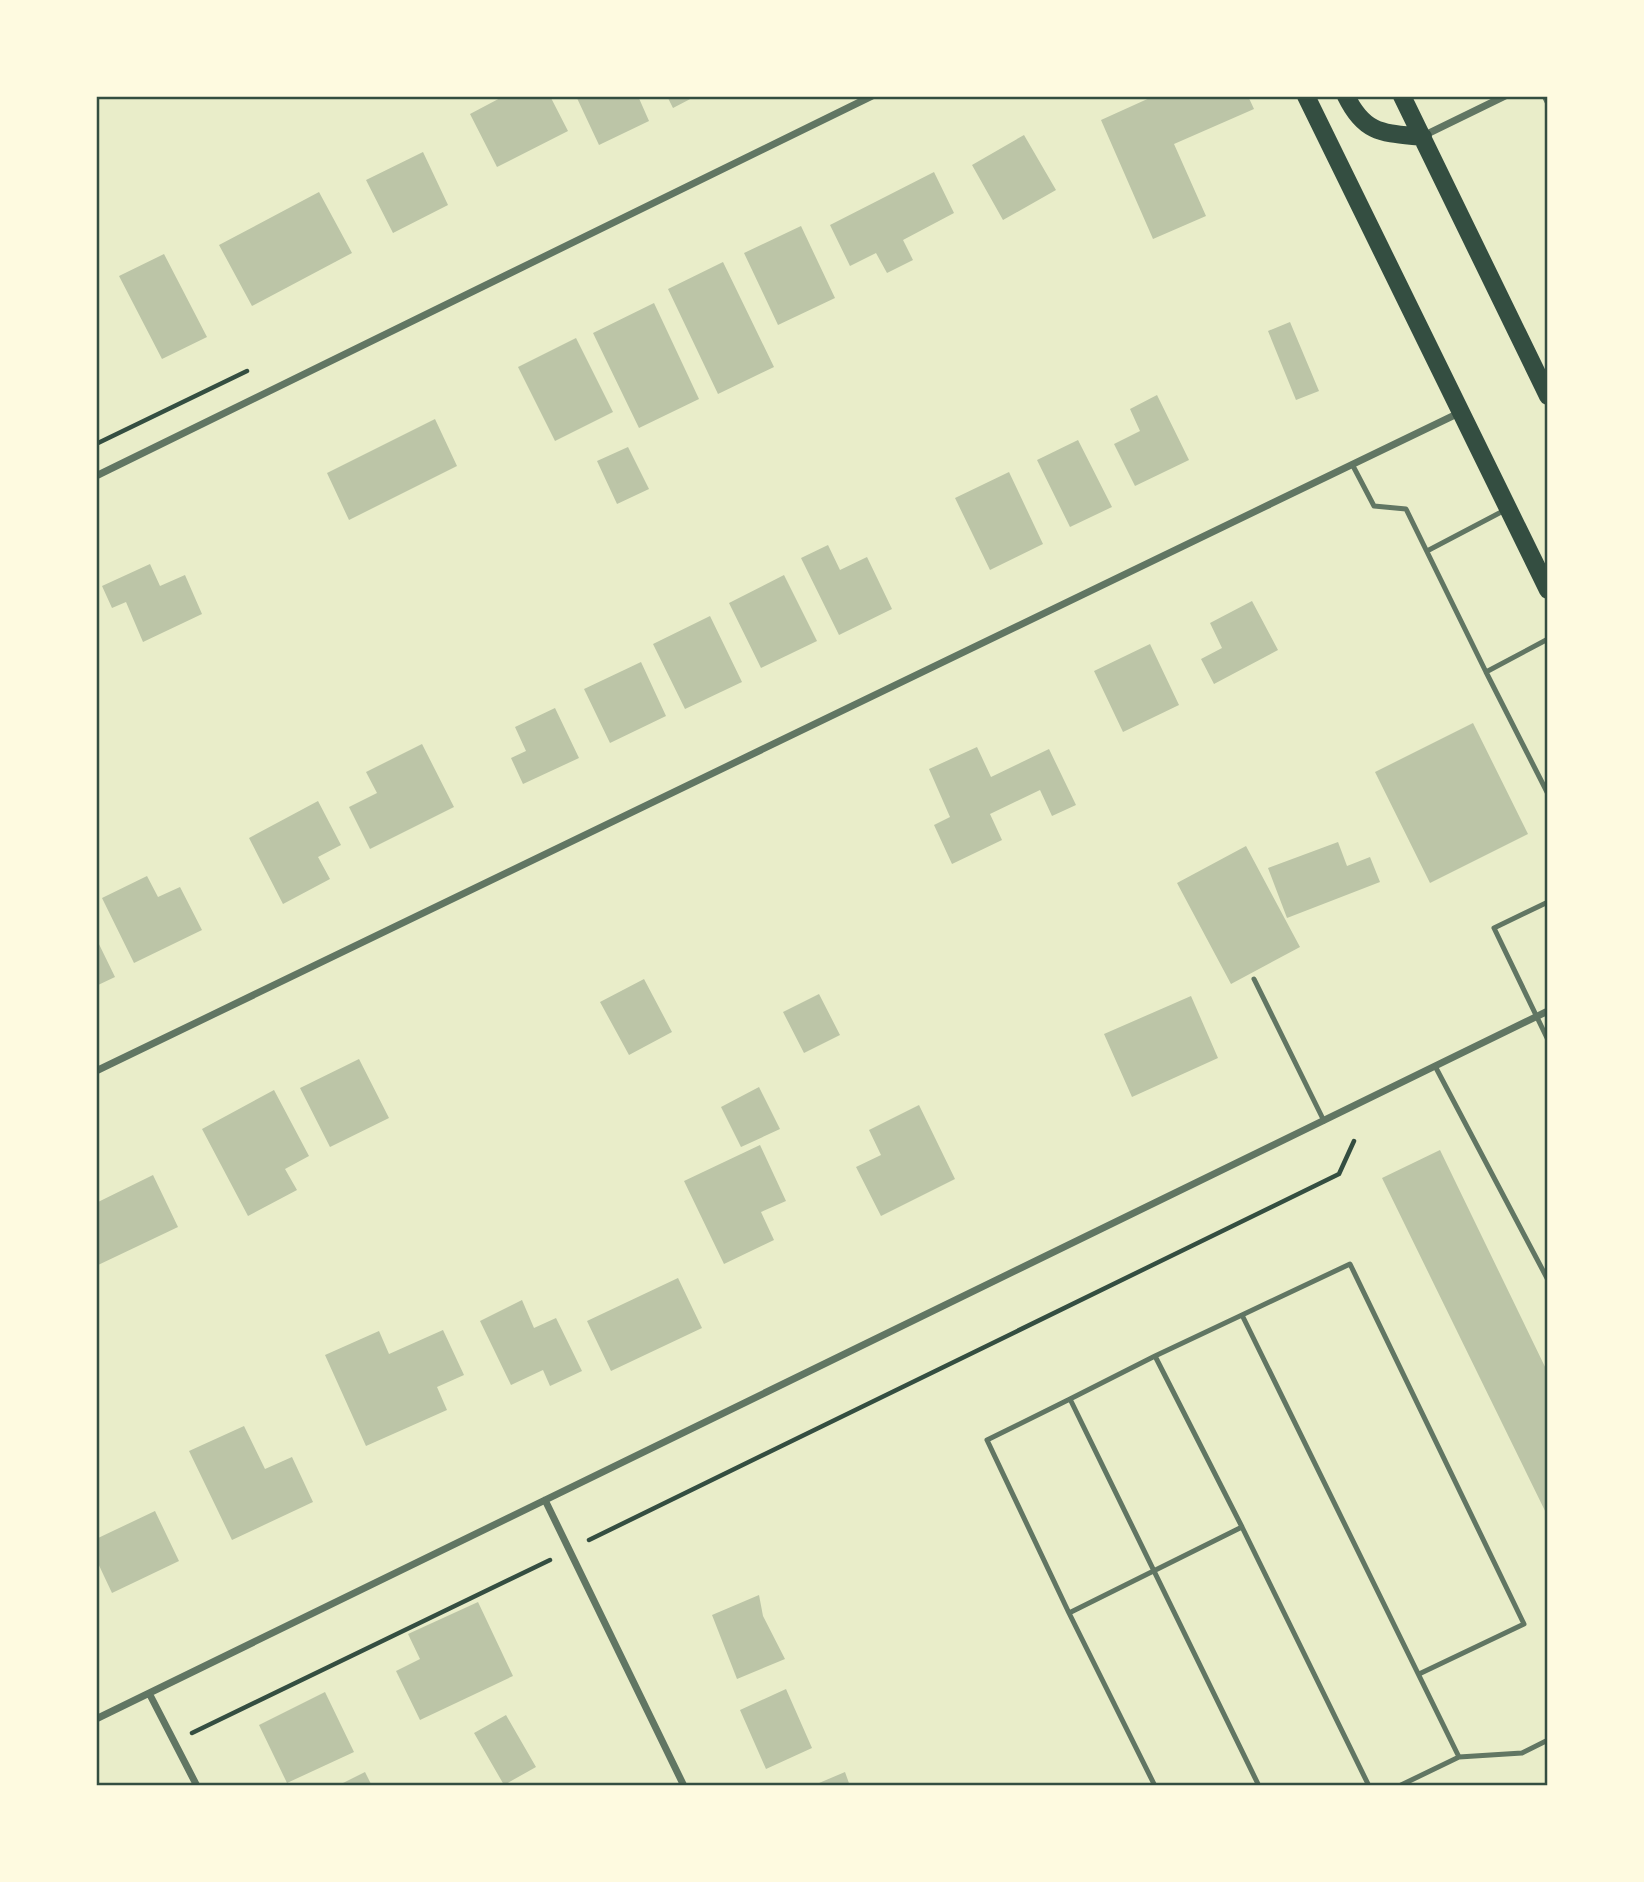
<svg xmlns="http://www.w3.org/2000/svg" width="1644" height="1882" font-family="'Sofia Sans Condensed',sans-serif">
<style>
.building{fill:#bcc5a7}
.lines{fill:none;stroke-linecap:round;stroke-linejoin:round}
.path{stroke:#344e41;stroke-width:4.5}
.service{stroke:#617663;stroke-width:5}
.minor{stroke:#617663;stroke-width:7}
.primary{stroke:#344e41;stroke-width:18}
.neatline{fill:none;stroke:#344e41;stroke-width:2.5}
</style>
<rect width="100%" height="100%" fill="#e9edc9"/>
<path class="building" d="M504,96H550L568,131L497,167L470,114Z
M576,96H638L649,121L599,145Z
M667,96H696L673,108Z
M1154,96H1248L1254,109L1174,144L1206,216L1153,239L1101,120Z
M1024,135L1056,190L1003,220L972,165Z
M423,152L448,205L393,233L366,180Z
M934,172L954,213L903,240L913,260L887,273L876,253L850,266L830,225Z
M319,192L352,253L252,306L219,245Z
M801,226L835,298L778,325L744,253Z
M164,254L207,337L162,359L119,276Z
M723,262L774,367L718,394L668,289Z
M654,303L699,399L639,428L593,333Z
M1290,322L1319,391L1296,400L1268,331Z
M576,338L613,412L555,441L518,367Z
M1157,395L1189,460L1135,486L1114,444L1140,431L1130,409Z
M435,419L457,466L349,520L327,473Z
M1078,440L1112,507L1070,527L1037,460Z
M628,447L649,489L617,504L597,461Z
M1009,472L1043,544L990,570L955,498Z
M828,545L840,570L867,557L892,609L839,635L801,558Z
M150,564L160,586L185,575L202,614L143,642L126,602L112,608L102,586Z
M784,575L817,641L761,668L729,603Z
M1252,601L1278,650L1214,684L1201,659L1222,648L1210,623Z
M710,616L742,682L685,709L653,644Z
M1150,644L1179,705L1123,732L1094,671Z
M641,662L666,716L610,743L584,689Z
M555,708L579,758L523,784L511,758L526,751L515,727Z
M1473,723L1528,834L1430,883L1375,772Z
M422,744L454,807L370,849L349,807L377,793L366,772Z
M977,747L991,777L1049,749L1076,805L1052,816L1040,790L990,814L1002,840L952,864L934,825L950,817L929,769Z
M318,801L341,845L318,857L330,879L283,904L249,838Z
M1338,842L1347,866L1370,857L1380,882L1287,918L1268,868Z
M1246,846L1300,947L1231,984L1177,883Z
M147,876L158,897L180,887L202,930L134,963L102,898Z
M96,938L115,977L96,986Z
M644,979L672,1032L629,1055L600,1002Z
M819,994L840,1035L804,1053L783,1012Z
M1191,996L1218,1058L1132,1097L1104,1034Z
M359,1059L389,1118L330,1147L300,1088Z
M759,1087L780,1129L741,1147L721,1107Z
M274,1090L309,1156L285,1169L297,1190L248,1216L202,1129Z
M919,1105L955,1179L881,1216L856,1167L881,1155L869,1130Z
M760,1145L786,1201L761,1212L774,1240L724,1264L684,1181Z
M1440,1150L1548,1373V1517L1382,1178Z
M153,1175L178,1227L96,1266V1203Z
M678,1278L702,1328L611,1371L587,1321Z
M522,1300L534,1328L556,1318L582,1371L550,1386L543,1370L511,1385L480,1321Z
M443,1330L464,1375L437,1387L447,1410L366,1446L325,1355L379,1331L389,1354Z
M244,1426L265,1469L292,1457L313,1502L232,1540L189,1451Z
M155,1511L179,1561L112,1593L96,1559V1539Z
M759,1595L763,1616L785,1659L737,1679L712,1615Z
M478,1602L513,1676L420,1720L396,1671L420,1659L408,1634Z
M786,1689L812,1748L766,1769L740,1710Z
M325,1692L354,1752L287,1783L259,1725Z
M506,1715L536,1767L504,1785L474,1733Z
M365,1772L372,1786H337Z
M845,1772L850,1786H812Z"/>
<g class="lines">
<path class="path" d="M96,444L247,371
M589,1540L1339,1174L1354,1141
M192,1733L550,1560"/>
<path class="service" d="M1544,96L1548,104
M1352,464L1374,506L1406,509L1486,672
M1427,551L1505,510
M1548,639L1486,672L1548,794
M1548,902L1494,928L1548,1040
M1254,979L1324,1121
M1435,1066L1548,1280
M1155,1356L1070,1399L1259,1786
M1242,1527L1155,1356L1242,1315
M1069,1613L987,1440L1070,1399
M1419,1674L1524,1624L1350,1264L1242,1315L1459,1757
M1155,1786L1069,1613L1242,1527L1369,1786
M1399,1786L1459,1757L1522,1753L1548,1740"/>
<path class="minor" d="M1423,136L1505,96
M96,476L872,96
M96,1071L1461,412
M545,1500L684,1786
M149,1693L197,1786
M96,1719L1548,1011"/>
<path class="primary" d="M1306,96L1548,590
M1346,96C1365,135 1384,133 1423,137
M1402,96L1548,396"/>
</g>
<rect width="1644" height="1882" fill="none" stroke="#fefae0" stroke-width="196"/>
<rect x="98" y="98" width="1448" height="1686" class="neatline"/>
</svg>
